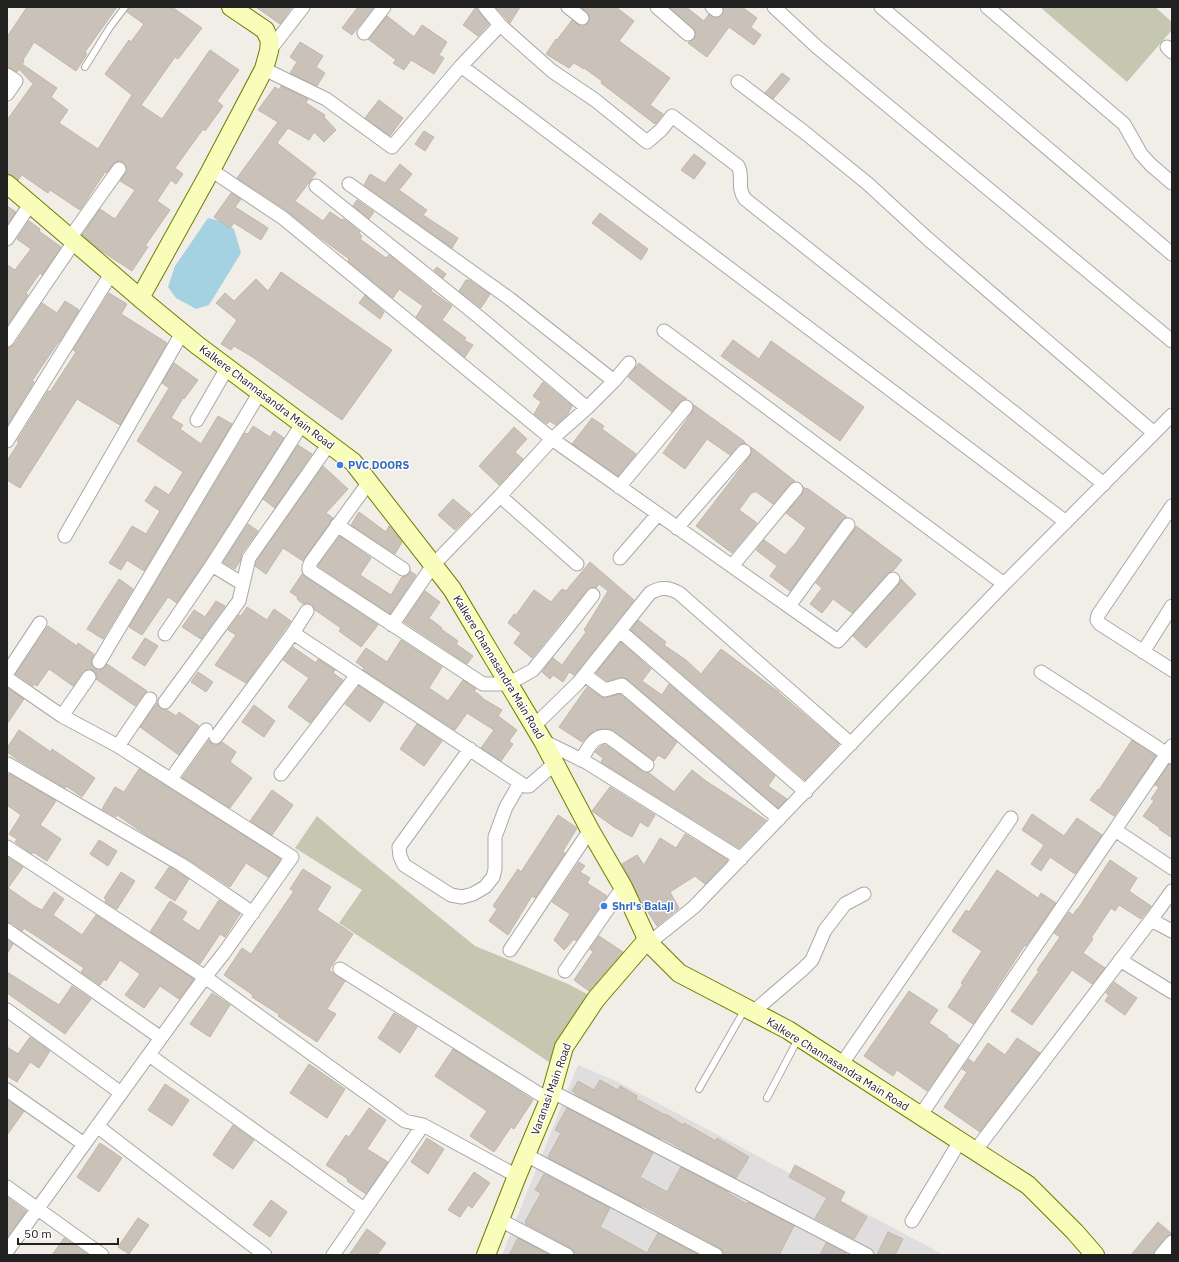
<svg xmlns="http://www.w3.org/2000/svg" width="1179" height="1262" font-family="'IBM Plex Sans',sans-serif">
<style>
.residential{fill:#dfdddd}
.construction{fill:#c6c7b1}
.water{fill:#a5d2e1}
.building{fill:#cac1b9;stroke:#c4b5a8}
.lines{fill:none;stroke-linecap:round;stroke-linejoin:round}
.lane-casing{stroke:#a8a8a8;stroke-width:8}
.street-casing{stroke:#a8a8a8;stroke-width:15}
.secondary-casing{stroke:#6e7f00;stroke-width:20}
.lane{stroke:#fff;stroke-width:6}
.street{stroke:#fff;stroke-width:13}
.secondary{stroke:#f8fdb9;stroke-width:18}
.shop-dot{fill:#3f7fe0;stroke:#fff;stroke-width:1.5}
.labels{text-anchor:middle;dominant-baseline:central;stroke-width:3;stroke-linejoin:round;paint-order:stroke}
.street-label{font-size:11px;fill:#212121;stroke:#fff}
.shop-label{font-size:11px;font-weight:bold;fill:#366cbe;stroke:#fff;text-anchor:start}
</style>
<rect width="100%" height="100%" fill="#f1eee7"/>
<path class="residential" d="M578,1065L618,1082L944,1255H502Z"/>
<path class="construction" d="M1040,7H1155L1172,22V30L1127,82Z
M317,816L358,851L475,946L568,984L589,995L549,1062L339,923L362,890L295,848Z"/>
<path class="water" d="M208,218L220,221L234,229L241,253L209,305L196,309L176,298L168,287L175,266Z"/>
<path class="building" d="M27,7H117L85,52L87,54L76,71L34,42L23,60L24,62L22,64L57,88L51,97L68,110L59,123L98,149L132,95L105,74L129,40L131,42L144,24L127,12L129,7H172L202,28L178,59L175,57L141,105L162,119L210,50L239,70L217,101L223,106L205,131L203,129L175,168L183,174L176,184L171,180L157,201L170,210L145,246L148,247L132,271L100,250L82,235L100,209L115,219L135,190L120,181L127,170L126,166L124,163L120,161L115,162L106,173L105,172L80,210L50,190L48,193L22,175L18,180L14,176L7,174V120L33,84L19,69L17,72L7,67V37Z
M256,7H292L280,24Z
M358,7H374L352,35L342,28Z
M476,7L479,12L489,24L478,36L463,25Z
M495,7H520L510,23Z
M581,7H616L634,21L619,41L670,78L650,105L663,114L655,124L601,83L602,81L584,68V69L574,63L569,68L546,54L556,39L557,40L572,20L580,26H585L588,23L590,19L589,15Z
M669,7H686L704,21L709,14L715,18L719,17L724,11L723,7H742L757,18L751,27L761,35L754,45L729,27L707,57L688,43L694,39L696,35L695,31Z
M387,16L414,37L422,25L447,42L439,55L444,58L434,74L411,60L404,70L393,63L396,60L368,39Z
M300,42L323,56L316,67L325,73L317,86L290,73L297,62L290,57Z
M782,73L790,79L773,99L765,93Z
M281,86L308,99L306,103L325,115L324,117L336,130L324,142L314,132L309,140L288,128L277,143L316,173L295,201L323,221L330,212L342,220L344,219L360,232L359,233L362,236L360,239L386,258L389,255L432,290L431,291L452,306L442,320L466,338L464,340L473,345L465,357L416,317L423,306L399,289L393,298L348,261L349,259L318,236L287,211L237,178L278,122L258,110L275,87L279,90Z
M379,100L403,118L390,136L365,118Z
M424,131L434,137L425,151L415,144Z
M694,154L706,163L694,179L681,170Z
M400,164L412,174L399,190L427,210L423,215L458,238L452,248L364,185L370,174L385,183Z
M231,193L241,199L235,207L268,228L261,240L234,223L230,228L214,217Z
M357,200L374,212L369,219L353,206Z
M7,206L16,212L7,225Z
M600,213L648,249L641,260L592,223Z
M29,221L40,229L39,231L61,247L42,275L40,273L26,293L28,295L7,326V265L15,270L31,249L17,239Z
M437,267L446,274L443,278L434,270Z
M281,272L392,350L342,420L254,358L234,346L231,350L221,344L237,320L216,303L225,293L234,301L256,279L268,291Z
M466,280H469L490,294L481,308L459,291Z
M109,293L127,304L121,314L167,343L120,425L77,399L20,488L7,480V461L19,442L17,441L48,391L50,392L76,352L73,350Z
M365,295L384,312L380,319L359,303Z
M65,301L79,310L59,342V341L32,381L34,382L7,426V348L14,345L42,303L57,313Z
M733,340L759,359L771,341L864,407L840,441L721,356Z
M174,363L198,380L184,399L183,398L171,418L183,425L180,429L201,444L218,416L232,424L144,571L127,560L121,570L109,563L132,526L146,534L160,511L145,501L155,486L169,495L183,472L137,441L169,388L162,383Z
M639,363L662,381L687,399L680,402L672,412L628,377Z
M543,382L572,406L568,414L556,425L549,421L547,424L534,414L541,402L533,396Z
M694,405L744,441V442L746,443L738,445L730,455L707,439L685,469L663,453L692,412Z
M592,418L604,426L602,429L636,454L618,476L572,444Z
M253,426L270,437L274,431L284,438L205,561L177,603L168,597L142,635L129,627L245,433L248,434Z
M514,427L527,439L515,452L523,459L499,485L479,466Z
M298,445L312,454L275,508L263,499Z
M751,447L795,481L790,484L773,504L755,491L754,493L752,492L739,510L757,523L732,553L696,526L750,456L752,452Z
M323,466L348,489L326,513L333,518L303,561L283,548L266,574L255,566L256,561Z
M804,487L806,489L807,488L847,517L842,520L790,591L770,576L777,566L756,550L764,540L785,555L794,545L806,528L786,513L802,494Z
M453,499L471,514L455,530L438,515Z
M359,512L386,532L389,526L402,542L395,554L351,525Z
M248,524L258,531L242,553L240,561L235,569L223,562Z
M856,526L902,560L893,571L887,574L852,613L833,599L822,613L810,604L822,588L816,583L854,530Z
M340,536L371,558L360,575L391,595L402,577L407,576L410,571L416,575L390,614L318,566Z
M590,562L634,600L574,675L569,672L563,682L553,675L550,679L542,672L553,658L562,665L586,632L584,630L608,591L599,584L596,588L590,587L587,590L532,658L514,643L521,633L508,623L514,614L516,615L534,590L551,602L562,589L566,591Z
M302,574L378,625L361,647L339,631L341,628L315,610L312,604L307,603L303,604L297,599L298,597L290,592Z
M119,579L133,589L103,639L87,629Z
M901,579L916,594L866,648L853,636L899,584Z
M425,591L440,602L429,618L442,628L441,629L458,641L456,644L473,656L467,664L404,622Z
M216,601L225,606L201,639L182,627L194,610L205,617Z
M247,607L267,620L274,609L291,621L246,683L215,665L236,635L228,630L239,615L241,616Z
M638,620L666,642L664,645L686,660L701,674L721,649L779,692H778L839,744L805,780L631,630Z
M48,626L77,646L78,643L94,654L91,662L95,669L98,670L103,669L107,664L147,691L135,706L96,679V673L90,669L84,670L73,686L49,669L37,686L34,684L33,686L16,674Z
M145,638L158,646L145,666L132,658Z
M401,640L442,667L429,688L448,701L463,680L476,689L474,691L482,697V698L502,710L498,716L517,730L509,741L513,744L501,761L481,748L494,730L467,713L455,730L363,670L364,668L356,662L366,648L387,662Z
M621,642L651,669L642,681L662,695L669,684L775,776L768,786L787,799L778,808L627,679L620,677L607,681L596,673Z
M293,647L316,663L318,659L335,670L333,673L343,680L310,723L288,707L309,678L283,660Z
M198,672L213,682L206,692L191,682Z
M359,686L384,702L370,722L345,704Z
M587,687L603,698L620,694L677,742L665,759L658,755L654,761L610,729H602L595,730L590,734L582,742L559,727Z
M7,688L24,699L7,724Z
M157,703L161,709L167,710L176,716L179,712L199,726L179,755L140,727Z
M254,705L275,721L264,737L242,722Z
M417,724L442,741L424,766L400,749Z
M19,730L51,752L52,749L95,778L82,797L66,786L65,788L18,760L7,752V748Z
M209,740L211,743L215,745L219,744L222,742L236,752L230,762L252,778L230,808L182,778Z
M1132,740L1156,756L1114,816L1090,800L1098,789L1099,790Z
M602,745H606L642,771L649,773L674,792L692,770L706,781L766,820L739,848L601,762L603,758L595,752Z
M1169,764L1172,765V838L1159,829L1160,828L1143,816L1154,801L1151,799L1159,787L1155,785Z
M139,769L281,859L268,877L246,863L230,887L186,858L148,836L117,815L116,817L102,809L115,787L124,792Z
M9,774L56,801L40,825L61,839L47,861L33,852L32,854L15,842L17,839L9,834L21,815L7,805V777Z
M610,787L655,815L648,827L640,822L632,837L614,827L592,811Z
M272,790L293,805L272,835L250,821Z
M1032,814L1064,836L1077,818L1102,835L1075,874L1050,857L1041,871L1031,864L1044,845L1022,830Z
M558,815L577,828L563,851L565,853L535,898L532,896L508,935L489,921L497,909L493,906L518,869L521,872Z
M685,834L728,860L705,884L695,876L670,892L679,908L657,926L643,904L622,864L637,855L644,865L660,838L676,848Z
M99,840L117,851L108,866L90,854Z
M7,857L23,867L8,888L34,906L42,910L54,892L64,899L53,915L82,935L96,915L194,979L179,999L160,986L144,1008L125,995L140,974L120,960L106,981L104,979L100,985L81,972L84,968L24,928L22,931L12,923L7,922Z
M1110,860L1137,878L1129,891L1151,906L1141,919L1119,905L1115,911L1111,908L1091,938L1093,939L1083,953L1105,968L1092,984L1072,970L1032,1025L1011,1011L1039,971L1037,970L1060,937L1054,933L1069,912L1073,915L1077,909H1078Z
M579,862L585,866L580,872L590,878L587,883L607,896L576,941L574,939L564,950L554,940L570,914L552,902Z
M169,867L189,879L175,901L155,888Z
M303,869L331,887L317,910L353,934L329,970L345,981L327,1009L336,1014L317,1042L278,1016L280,1015L252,997L253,995L224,975L242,948L251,954L294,891L290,889Z
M997,870L1038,898L1041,893L1056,903L1026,946L1025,945L973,1024L948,1007L963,984L961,983L982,951L952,931L966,910L969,912Z
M121,872L135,881L117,909L105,902L106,899L104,898Z
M219,900L240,914L225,937L220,934L200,964L150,932L170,901L187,912L182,920L199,931Z
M599,936L623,952L589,991L574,980L593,952L590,949Z
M7,940L13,944L7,954Z
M7,972L59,1005L72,986L91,999L65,1034L7,993Z
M1114,982L1137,998L1125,1015L1105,1001L1109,995L1106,993Z
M909,991L938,1010L929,1023L948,1036L947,1037L959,1045L927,1091L897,1070L893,1076L864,1056Z
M212,993L230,1005L210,1037L190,1024Z
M394,1013L417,1027L400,1053L378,1038Z
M30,1037L50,1051L39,1068L30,1062L17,1082L7,1076V1047L18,1054Z
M1017,1038L1040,1053L980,1132L944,1107L967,1072L962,1069L969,1059L974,1063L988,1043L1005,1055Z
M453,1049L533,1100L514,1129L511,1127L494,1152L470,1136L487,1111L435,1076Z
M309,1064L345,1089L327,1118L290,1093Z
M600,1080L618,1090L620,1086L637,1096L636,1099L665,1115L666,1114L683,1125L684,1123L716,1141L717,1138L749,1157L736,1178L688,1153L670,1142L661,1138L660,1139L575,1094L576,1093L572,1091L578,1081L594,1090Z
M165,1084L189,1100L172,1126L148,1110Z
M7,1100L24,1111L7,1135Z
M369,1108L386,1120L367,1149L388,1162L366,1194L347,1181L348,1179L326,1165L346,1135L349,1137Z
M567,1108L653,1153L640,1177L667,1192L681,1167L728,1192V1193L747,1204L748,1202L794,1226L779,1255H724L723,1251L720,1248L643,1206L642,1207L552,1160L548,1157L561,1133L555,1130Z
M233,1125L254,1140L233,1169L213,1155Z
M427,1138L444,1149L428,1174L411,1162Z
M100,1143L122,1158L99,1192L77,1177Z
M795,1165L845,1192L840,1201L867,1217L854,1239L815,1218L827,1198L789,1177Z
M474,1172L490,1183L472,1208L468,1205L460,1217L448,1210Z
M544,1174L610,1208L600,1227L647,1253L658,1233L699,1255H575L574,1251L571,1248L526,1224V1223L525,1222L541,1193L535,1190Z
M7,1197L26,1211L7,1237Z
M271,1200L287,1212L270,1237L253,1225Z
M138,1218L149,1225L129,1254L118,1247Z
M1158,1222L1172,1234L1166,1237L1155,1250L1153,1255H1131Z
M367,1229L386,1243L377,1255H349Z
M888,1232L903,1239L895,1255H877Z
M64,1238L74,1245L88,1255H52Z
M518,1238L550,1255H509Z
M826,1243L846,1253L845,1255H820Z"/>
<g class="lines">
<g class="lane-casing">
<path id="lane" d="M85,67L110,27L125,7
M699,1089L745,1009
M767,1098L798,1039"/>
</g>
<g class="street-casing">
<path id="street" d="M485,7L500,25L552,71L595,100L647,142L661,130L672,116L738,166C744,177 736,186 745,199L1104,484
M568,7L582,18
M657,7L688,34
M712,7L716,10
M774,7L817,47L1172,341
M881,7L1172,254
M987,7L1124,124L1141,154L1151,165L1172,183
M364,33L384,7
M1167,47L1172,52
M269,51L303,7
M461,66L1066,522
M264,69L326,99L392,147L461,66L500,25
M7,75L16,81L7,94
M738,82L804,132L867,183L928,239L1154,433
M211,170L283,218L552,439L838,641L893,579
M349,184L510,299L614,381
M316,186L479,317L587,408
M70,238L119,169
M7,239L31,203
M664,331L1004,584
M7,340L74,242
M197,420L227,368
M7,441L111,274
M369,482L311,562L309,567V570L483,684H508L533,670L568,627L593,595
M619,487L686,407
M500,496L577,564
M1172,506L1098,615L1097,620L1100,624L1172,670
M337,525L403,569
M677,528L744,451
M65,536L182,333
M620,558L658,514
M212,565L243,584
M732,566L796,489
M789,606L848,525
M392,625L433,565L500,496L552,439L587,408L614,381L629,363
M620,631L806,792
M293,633L307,611
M165,634L212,565L302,424
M1143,652L1172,606
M99,662L260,392
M1041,672L1172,757
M7,673L40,623
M585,675L605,690L622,685L779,819
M7,678L62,716
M165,702L239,601L249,558L329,444
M533,727L578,683L650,593C660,587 668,587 679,593L851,744
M216,737L293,633L525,786H529L554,764
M543,741L586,762L741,859
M118,746L150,699
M470,749L399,847L400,856L404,865L451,895L462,897L473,894L485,887L493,877L495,869V837L506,807L520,783
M581,760C588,749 594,733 609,737L647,765
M7,766L8,764L182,865L253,913
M281,774L357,675
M171,779L206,730
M1115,830L1172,868
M7,847L205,977L405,1121L423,1125L517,1176
M1151,920L1172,931
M7,930L161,1038
M649,943L694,907L1004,584L1172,415
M510,950L590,830
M1120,960L1172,992
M340,969L549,1100
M565,971L623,887
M7,1010L121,1093
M753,1012L803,969L812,960L825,930L845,904L864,894
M149,1055L364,1209
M841,1065L1011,818
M7,1090L84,1144
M551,1091L867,1255
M920,1116L1172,746
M97,1126L265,1255
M975,1151L1151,920L1172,891
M526,1155L716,1255
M7,1187L102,1255
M500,1220L567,1255
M912,1221L960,1141
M7,1251L205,977L224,953L292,857L118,746L62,716L89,677
M333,1255L423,1125
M1161,1255L1172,1242"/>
</g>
<g class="secondary-casing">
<path id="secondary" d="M231,7L265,30L270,41L269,51L264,69L211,170L140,298L197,345L353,462L452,589L543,741L590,830L623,887L649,943L679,973L788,1030L1028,1185L1075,1232L1095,1255
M7,184L140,298
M486,1255L517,1176L549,1100L564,1047L596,999L647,940"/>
</g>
<use href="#lane" class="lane"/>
<use href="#street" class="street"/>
<use href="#secondary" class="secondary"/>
</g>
<g class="shop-dot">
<circle cx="340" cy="465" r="4"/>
<circle cx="604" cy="906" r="4"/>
</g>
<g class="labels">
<g class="street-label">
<text transform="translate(267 397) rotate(37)">Kalkere Channasandra Main Road</text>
<text transform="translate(499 667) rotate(59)">Kalkere Channasandra Main Road</text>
<text transform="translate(838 1064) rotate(32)">Kalkere Channasandra Main Road</text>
<text transform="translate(551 1089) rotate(-70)">Varanasi Main Road</text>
</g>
<g class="shop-label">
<text x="348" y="465">PVC DOORS</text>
<text x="612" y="906">Shri's Balaji</text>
</g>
</g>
<rect width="1179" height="1262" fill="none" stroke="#212121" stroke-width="16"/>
<path d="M18 1238v6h100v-6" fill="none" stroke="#212121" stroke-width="2"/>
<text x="24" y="1238" font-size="12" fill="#212121" stroke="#ffffff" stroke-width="3" paint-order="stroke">50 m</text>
</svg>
